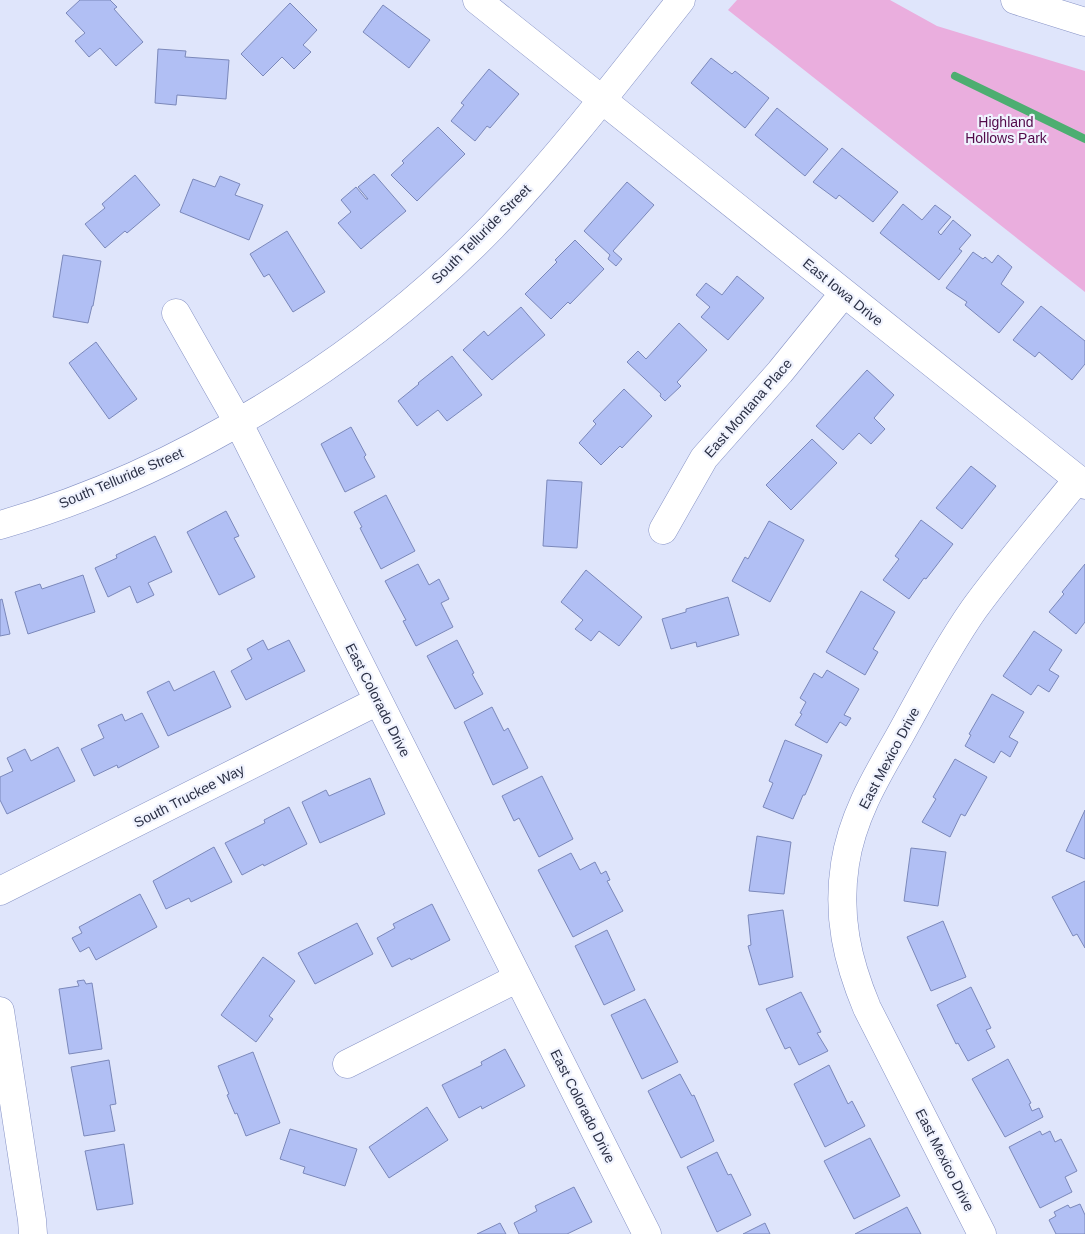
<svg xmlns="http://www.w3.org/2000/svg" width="1085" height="1234" font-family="Helvetica,sans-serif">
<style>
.green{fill:#eaaede}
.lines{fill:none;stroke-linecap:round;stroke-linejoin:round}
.stream{stroke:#4dae71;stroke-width:8}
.building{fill:#b1bff4;stroke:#7b88ba}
.minor-casing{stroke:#8692c5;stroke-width:29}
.minor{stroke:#fff;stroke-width:28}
.labels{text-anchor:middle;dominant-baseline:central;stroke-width:4.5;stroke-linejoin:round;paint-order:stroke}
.park-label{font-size:14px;fill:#530a4a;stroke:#f0f3fe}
.street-label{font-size:14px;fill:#2b3045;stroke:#f0f3fe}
</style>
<rect width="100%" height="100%" fill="#dfe5fb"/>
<path class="green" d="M737,0H890L937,26L1085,71V292L728,10Z"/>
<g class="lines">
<path class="stream" d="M955,76L1085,139"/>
</g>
<path class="building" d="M80,0H110L117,7L114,9L143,42L116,66L100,48L89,57L75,41L85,33L66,13Z
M290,3L317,30L303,45L311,52L294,69L282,57L263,76L241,54Z
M383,5L430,40L409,68L363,32Z
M158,49L186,51L185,57L229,60L226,99L177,95L176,105L155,103Z
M711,58L732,74L735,71L769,98L745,128L691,83Z
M489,69L519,94L490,128L487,126L475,141L451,121L464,105L461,103Z
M777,108L828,149L805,176L755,135Z
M438,127L465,154L417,201L391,175L404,163L402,161Z
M842,148L898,192L873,222L839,195L836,199L813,182Z
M374,174L406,211L361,249L338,223L351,212L341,200L356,187L366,199H368L358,187Z
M135,175L160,205L127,233L125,231L105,248L85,224L105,208L102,204Z
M220,176L240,184L235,195L263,205L249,240L180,212L193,179L215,187Z
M627,182L654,205L613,251L622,259L616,266L608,259L610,255L584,231Z
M903,204L922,220L935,205L951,217L938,232L941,235L953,220L971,235L959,249L962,251L939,280L880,233Z
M287,231L325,292L293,312L269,274L264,277L250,254Z
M575,240L604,269L570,304L568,302L551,319L525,294L557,262L555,260Z
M973,252L983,259L985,257L992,263L998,255L1012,267L1001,284L1024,302L999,333L965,305L967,302L946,288Z
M63,255L101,261L93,306H92L88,323L53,317Z
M737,276L764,298L728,340L701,317L710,307L696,295L706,283L722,295Z
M1041,306L1085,341V364L1072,380L1039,352L1035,357L1013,340Z
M521,307L545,335L492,380L463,350L484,331L488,336Z
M679,323L707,350L677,382L681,386L665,401L660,396L661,394L627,362L638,351L646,359Z
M96,342L137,399L109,419L69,363Z
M452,356L482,395L447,421L438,410L417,426L398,401L419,384L418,383Z
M867,370L894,395L874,418L885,429L871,444L859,433L843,450L816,426Z
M624,389L652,416L622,448L620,446L601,465L579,443L596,424L593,421Z
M351,427L366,455L364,457L375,477L345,492L321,444Z
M812,439L837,463L791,510L766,485Z
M971,466L996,486L962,529L936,508Z
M547,480L582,482L577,548L543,546Z
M386,495L415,551L381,569L360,528L362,527L354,512Z
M226,511L239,536L234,538L255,577L219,595L187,532Z
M921,520L953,544L926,579L924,578L909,599L883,580L899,559L895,556Z
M769,521L804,540L770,602L732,581L745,557L748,559Z
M155,536L172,572L148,583L154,595L137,603L130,586L108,597L95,568L117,558L116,555Z
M418,564L429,585L439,579L449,599L441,603L453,627L416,646L403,621L406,620L385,581Z
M1085,564V622L1076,634L1049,612L1064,594L1062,592Z
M586,570L642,617L619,646L599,631L591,641L575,629L583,620L561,602Z
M83,575L95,612L28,634L15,592L40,584L42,589Z
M861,591L895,612L873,649L878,652L865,675L826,652Z
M728,597L739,635L697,647L696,642L671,649L662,619L686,612V609Z
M2,599L10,634L0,636V600Z
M1034,631L1062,650L1049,670L1059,676L1049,692L1038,685L1031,695L1003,676Z
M263,640L268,650L289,640L305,671L246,700L231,671L252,659L247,649Z
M457,640L474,673L472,674L483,694L455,709L427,656Z
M827,670L859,689L844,715L851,718L846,726L840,722L827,743L795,725L802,714L800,713L806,702L800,698L814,673L822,678Z
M214,671L231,707L168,736L147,692L169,681L174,691Z
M992,694L1024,712L1009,737L1018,742L1010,757L1001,751L994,763L965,746L971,735L969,734Z
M492,707L504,731L508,728L528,768L493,785L464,722Z
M142,713L159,747L118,768L117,765L94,776L81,749L104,738L98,725L122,714L125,721Z
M785,740L822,755L805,795H803L793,819L763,807L773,783L769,781Z
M58,747L75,781L7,814L0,800V777L13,771L7,758L25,749L31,761Z
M955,759L987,777L965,816L961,814L950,837L922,822L936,799L933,797Z
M542,776L573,839L539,857L519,818L514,821L502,796Z
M370,778L385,814L320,843L302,802L326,790L329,796Z
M289,807L307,844L264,866L263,864L242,875L225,843L265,823L264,820Z
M1085,810V859L1066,851Z
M757,836L791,842L784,894L749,891Z
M214,847L232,882L191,902L189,898L166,909L153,881Z
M911,848L946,852L938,906L904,901Z
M571,853L580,870L595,862L601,874L606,871L610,880L607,881L623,911L573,937L538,870Z
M1085,881V948L1077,934L1073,936L1052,897Z
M140,894L157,927L96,960L89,947L80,952L72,938L82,933L79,927Z
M432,904L450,940L411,960L410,958L392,967L377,938L395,928L393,924Z
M783,910L793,977L759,985L748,946L751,945L748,915Z
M943,921L966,977L931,991L907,937Z
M357,923L373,954L315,984L298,953Z
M607,930L635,990L604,1005L575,946Z
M263,957L295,981L269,1016L273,1019L256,1042L221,1015Z
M84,980L86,984L92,983L102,1049L69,1054L59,989L79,986L77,981Z
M971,987L991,1028L986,1030L995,1047L968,1061L958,1043L956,1044L937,1005Z
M801,992L821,1032L817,1033L828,1051L799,1065L790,1047L785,1049L766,1009Z
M645,999L678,1062L642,1079L611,1015Z
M505,1049L525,1086L482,1109L481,1106L459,1118L442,1085L482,1065L481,1062Z
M253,1052L280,1123L246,1136L237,1113L235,1114L227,1095L229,1094L218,1066Z
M1008,1059L1031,1103L1029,1104L1032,1111L1039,1108L1043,1117L1005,1137L972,1079Z
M109,1060L116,1104L110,1105L115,1131L84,1136L71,1067Z
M829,1065L848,1104L852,1101L865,1126L825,1147L794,1084Z
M680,1074L692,1096L694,1095L714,1141L681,1158L648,1091Z
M427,1107L448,1140L389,1178L369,1147Z
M290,1129L357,1149L345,1186L303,1173L305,1167L280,1159Z
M1040,1131L1042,1135L1050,1131L1055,1142L1061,1139L1077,1171L1065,1177L1072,1192L1040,1208L1009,1147Z
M870,1138L900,1196L854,1219L824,1161Z
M124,1144L133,1204L97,1210L85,1151Z
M717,1152L728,1175L731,1174L751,1215L717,1232L687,1167Z
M574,1187L592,1222L567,1234H519L514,1223L537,1211L535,1206Z
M1080,1204L1085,1215V1234H1056L1049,1220L1056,1216L1054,1212L1068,1205L1070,1208Z
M907,1207L921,1234H855Z
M500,1223L506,1234H477Z
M765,1223L770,1234H743Z"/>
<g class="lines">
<g class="minor-casing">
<path id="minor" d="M477,0L1085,485
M1015,0L1085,22
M176,313L238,422L647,1234
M0,525C179,474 363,360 492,227C560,156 620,77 681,0
M663,530L704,458L780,372L844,293
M0,891L378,701
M0,1011L32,1220L33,1234
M347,1064L518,978
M982,1234L867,1008C847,960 837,916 845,864C852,817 876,777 899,737C923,694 946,649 974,609C1006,565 1043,522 1078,479"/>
</g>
<use href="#minor" class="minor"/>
</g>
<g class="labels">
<g class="park-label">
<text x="1006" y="122">Highland<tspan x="1006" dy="16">Hollows Park</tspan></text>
</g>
<g class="street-label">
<text transform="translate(481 234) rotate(-45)">South Telluride Street</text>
<text transform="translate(843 292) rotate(39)">East Iowa Drive</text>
<text transform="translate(748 408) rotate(-49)">East Montana Place</text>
<text transform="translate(121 478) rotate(-23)">South Telluride Street</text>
<text transform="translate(378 700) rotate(63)">East Colorado Drive</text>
<text transform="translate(889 758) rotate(-62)">East Mexico Drive</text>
<text transform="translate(189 796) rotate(-27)">South Truckee Way</text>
<text transform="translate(583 1106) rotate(63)">East Colorado Drive</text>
<text transform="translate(945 1160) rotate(63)">East Mexico Drive</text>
</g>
</g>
</svg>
